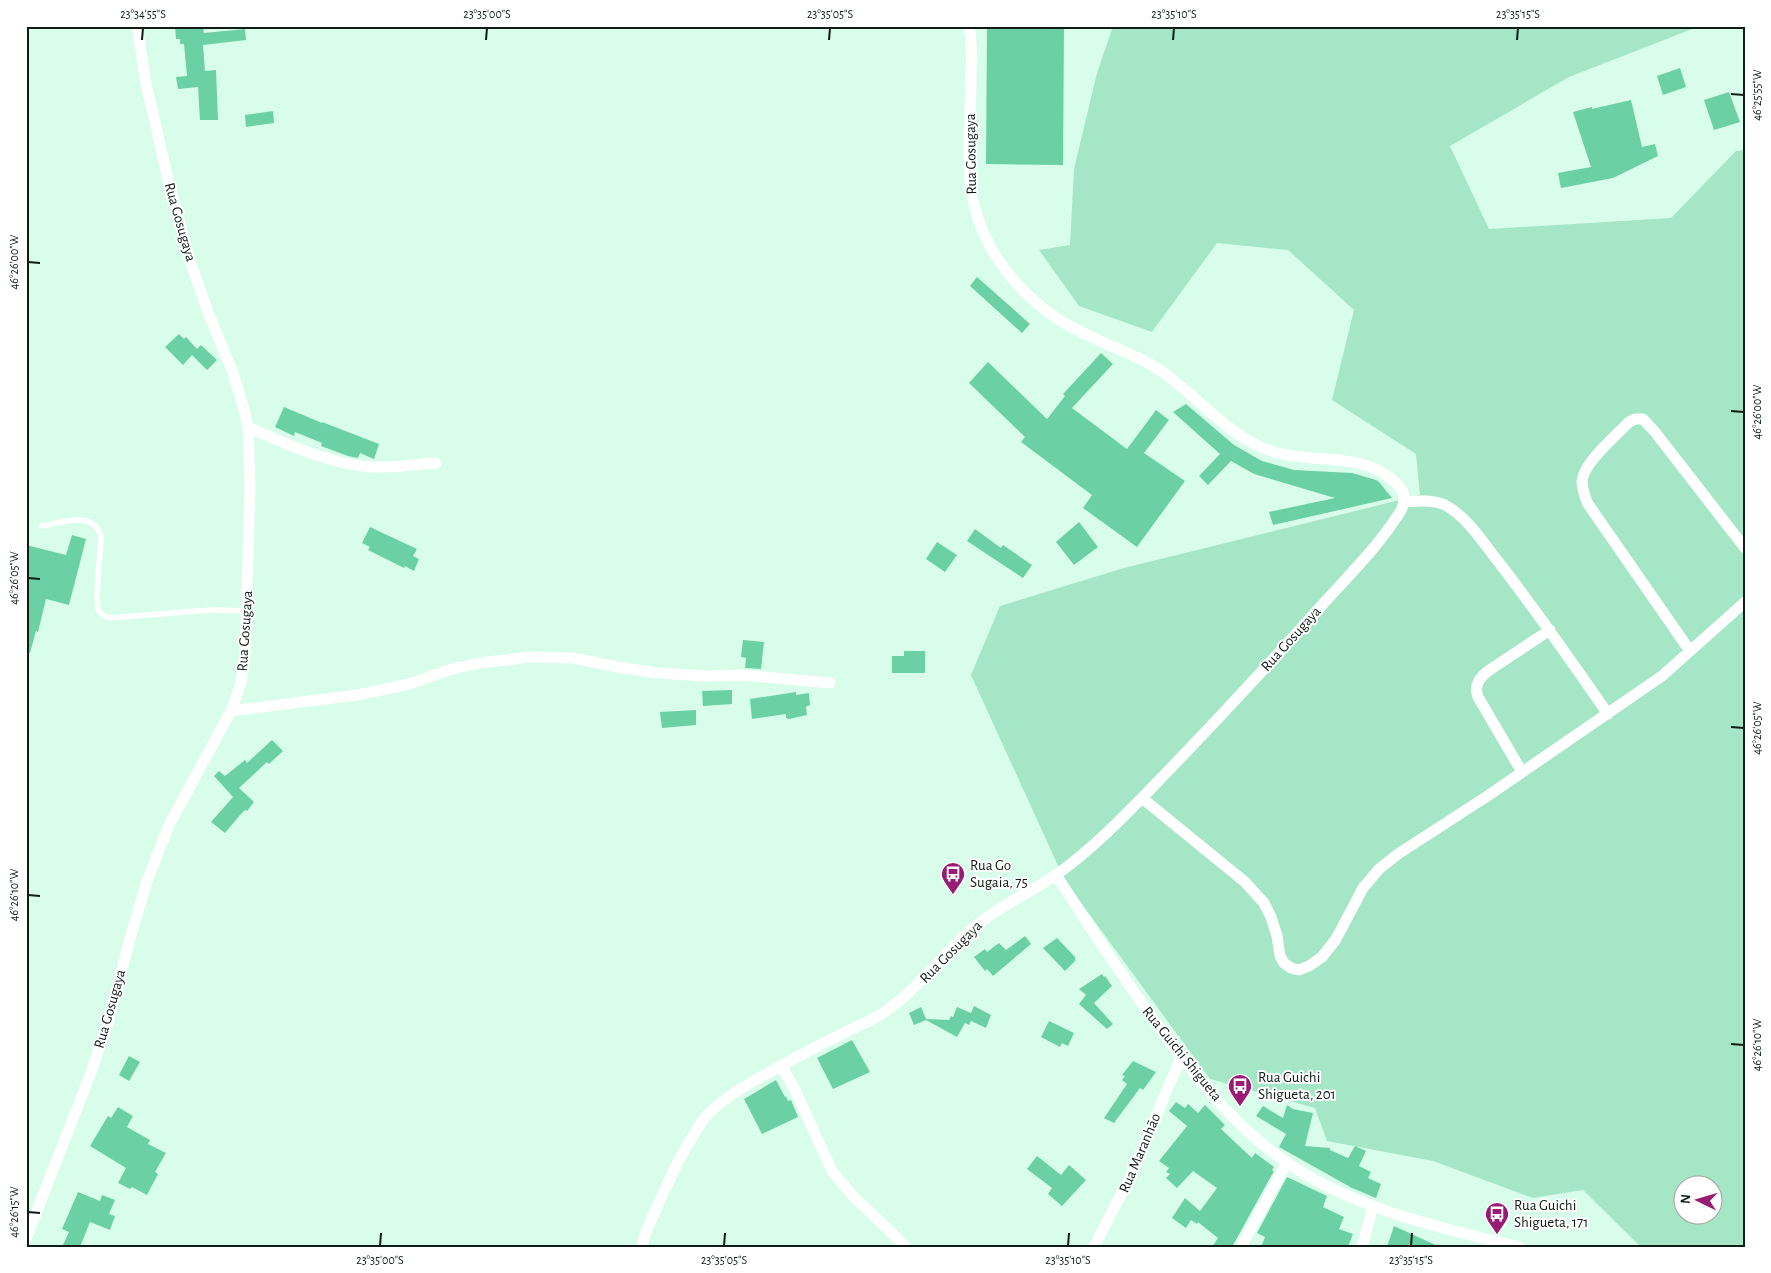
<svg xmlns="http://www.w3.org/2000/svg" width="1771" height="1273" font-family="'Alegreya Sans',sans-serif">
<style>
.green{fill:#a5e6c7;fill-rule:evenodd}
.building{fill:#6bd0a4}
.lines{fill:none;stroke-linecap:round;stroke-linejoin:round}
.lane{stroke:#fff;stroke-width:5.5}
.street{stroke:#fff;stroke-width:11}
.ticks{fill:none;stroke:#0f1d16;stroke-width:2}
.labels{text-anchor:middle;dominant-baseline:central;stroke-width:4;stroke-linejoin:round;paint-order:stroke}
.street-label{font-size:15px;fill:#0f1d16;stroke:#fff}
.poi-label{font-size:15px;fill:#0f1d16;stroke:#fff;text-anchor:start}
.neatline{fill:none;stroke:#0f1d16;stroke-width:2}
.ticks-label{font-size:12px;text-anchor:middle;fill:#0f1d16}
</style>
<rect width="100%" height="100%" fill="#d8fdea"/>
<path class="green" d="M1113,26H1700L1569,77L1450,146L1489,229L1671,218L1736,151L1745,150V1247H1641L1583,1190L1533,1198L1433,1161L1327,1141L1315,1108L1210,1079L1065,881L971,675L1000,606L1124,568L1420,495L1416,454L1332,400L1354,310L1288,250L1217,243L1152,332L1079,306L1039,250L1070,245L1074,169L1097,73ZM1684,1186H1714V1216H1684Z"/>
<path class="building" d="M175,26H203L204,33L245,29L246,40L203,45L205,71L216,70L218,120H200L198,87L178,89L176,77L187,76L184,44H180V39H176Z
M987,26H1064L1063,165L986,164Z
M1680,68L1686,87L1663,95L1657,76Z
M1729,92L1740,122L1714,130L1704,100Z
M1631,100L1642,147L1655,144L1658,156L1613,178L1561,188L1558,173L1591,167L1573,112L1592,107V109Z
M273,111L274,123L246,127L245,115Z
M977,277L1030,324L1022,333L970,286Z
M179,334L184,339L186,337L197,349L201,345L217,360L207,370L192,355L183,365L165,347Z
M1101,353L1113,364L1072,408L1127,449L1156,410L1169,420L1144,453L1185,481L1137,547L1083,508L1092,495L1021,442L1025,437L969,383L988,362L1047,419L1065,396L1063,394Z
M1186,404L1234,445L1262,461L1294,470L1352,473L1376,480L1379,482L1392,498L1273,525L1269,512L1335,498L1254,474L1231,461L1208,485L1199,476L1220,454L1173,412Z
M284,407L322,423V422L379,444L374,459L360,453L358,458L348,456L321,446L322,443L295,432L294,436L275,427Z
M1079,522L1098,547L1074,565L1056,542Z
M370,527L417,549L413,556L419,559L414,571L405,566L404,568L368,550L370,547L362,543Z
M975,529L1001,548L1003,545L1032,565L1023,578L967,541Z
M72,535L86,539L69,605L46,599L38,632L36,631L30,653H26V545L66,555Z
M937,542L957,555L945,572L926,559Z
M743,640L764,642L761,669L745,668L746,658L741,657Z
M904,651H925V673H892V656H904Z
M732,690V704L703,706L702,691Z
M796,692V695L809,693L810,705L806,707L807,715L789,719L786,718V714L752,719L750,699Z
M696,710V725L662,728L660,712Z
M272,740L283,751L269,764L267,762L239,788L254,802L247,811L245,810L240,815L225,833L211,822L233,797L214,776L219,771L225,776L245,760L247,763Z
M1025,936L1031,944L993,976L987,969L985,971L974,957L985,949L987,952L999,943L1006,950Z
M1057,938L1075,957V961L1065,971L1043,948Z
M1102,974L1104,977L1105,976L1112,986L1094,1003L1113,1024L1107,1029L1079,1004L1086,995L1079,989Z
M974,1006L991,1015L986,1028L971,1021L969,1025L965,1023L957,1037L926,1020L914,1025L909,1013L921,1007L926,1019L949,1020L951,1016L953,1017L957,1007L971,1013Z
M1049,1021L1074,1033L1068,1046L1062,1043L1060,1047L1041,1037Z
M852,1040L870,1072L833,1089L817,1058Z
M129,1056L140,1062L129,1081L119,1075Z
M1133,1061L1156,1072L1143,1090L1140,1088L1114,1123L1104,1118L1127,1084L1122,1080L1125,1076L1122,1075Z
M776,1080L785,1097L786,1096L788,1101L791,1100L798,1117L762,1134L744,1099Z
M1176,1102L1185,1108L1188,1104L1198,1113L1205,1105L1225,1125L1221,1129L1252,1158L1255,1153L1274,1167L1272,1170L1274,1171L1232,1247H1212L1218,1238L1198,1222L1197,1224L1191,1220L1186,1228L1172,1218L1185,1198L1200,1211L1217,1188L1193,1171L1177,1188L1166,1178L1170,1174L1166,1172L1169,1168L1159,1161L1187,1126L1169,1111Z
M1287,1105L1293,1109L1313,1113L1305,1146L1330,1148V1150L1348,1158L1355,1146L1366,1151L1359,1166L1371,1172L1368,1178L1381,1184L1376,1198L1352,1188L1279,1147L1286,1134L1256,1116L1263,1106L1283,1118Z
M118,1107L133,1116L127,1127L150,1140L148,1144L166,1153L155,1172L158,1174L147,1195L132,1187L130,1189L118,1183L126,1168L90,1146L108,1116L111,1118Z
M1037,1156L1061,1175L1069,1165L1086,1180L1062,1206L1048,1194L1052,1188L1027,1169Z
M1287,1177L1327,1196L1323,1207L1344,1217L1339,1229L1353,1234L1348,1247H1261L1265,1237L1257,1233Z
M78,1192L100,1201L102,1195L115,1200L109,1214L115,1216L110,1230L90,1222L80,1247H62L69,1232L62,1229Z
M1394,1226L1440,1247H1387Z"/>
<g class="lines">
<path class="lane" d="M42,526C62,522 94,510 101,537C101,551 94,602 99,611C101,615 105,616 109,618L210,610L247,611"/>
<path class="street" d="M248,427C282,443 335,466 373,467C394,468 415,464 436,463
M1404,502C1417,501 1432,499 1445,505C1466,516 1482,541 1497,560C1536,610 1572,662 1608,714
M1690,651L1588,504C1585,497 1582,490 1582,481C1584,462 1616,436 1629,422L1635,419H1643L1655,432L1745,548
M231,711L357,695L409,684L452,669L479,663L531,657L573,658L623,668L658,673L705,676L743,675L830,683
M1522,772L1478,697C1473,684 1481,676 1491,669L1550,630
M1142,798L1245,882L1264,903L1271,917L1277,936L1280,956L1284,963L1291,968L1299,970L1309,966L1322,957L1336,939L1363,888L1379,869L1398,854L1489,795L1662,676L1745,602
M1056,875C1090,927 1124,980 1162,1031C1197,1080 1236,1127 1286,1162C1354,1209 1440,1228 1519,1247
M781,1065L796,1092L832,1171L852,1195L906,1247
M26,1239L90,1075L108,1023L129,942L146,884L169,825L231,711L241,683L245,653L250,486L248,427L245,413L233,373L209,315L189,258L168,179L146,84L137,26
M642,1247L645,1234C660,1201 673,1167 693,1136C697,1129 702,1120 708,1114C723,1099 741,1088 759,1078C788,1061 818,1046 848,1031C858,1026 870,1021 880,1015C919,990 944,951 979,923C1003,904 1031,892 1056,875C1097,846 1134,806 1169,770C1221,716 1273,660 1323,604C1347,577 1374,551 1394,521C1399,514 1405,506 1404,497C1403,489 1400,487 1395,482C1363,451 1313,464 1274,452C1232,440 1199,398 1164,373C1139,355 1110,347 1083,333C1045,315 1012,285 991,248C960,193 970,141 971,80C971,62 973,44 969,26
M1094,1247L1133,1171L1181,1057
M1241,1247L1287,1162
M1362,1247L1373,1206"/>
</g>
<path class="ticks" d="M142,40L143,28M486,40L487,28M829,40L830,28M1173,40L1174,28M1517,40L1518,28M1731,94L1744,95M28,262L40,263M1731,411L1744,412M28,578L40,579M1731,727L1744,728M28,895L40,896M1731,1044L1744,1045M28,1212L40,1213M380,1246L381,1233M724,1246L725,1233M1068,1246L1069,1233M1411,1246L1412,1233"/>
<defs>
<g id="bus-pin" transform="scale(1.25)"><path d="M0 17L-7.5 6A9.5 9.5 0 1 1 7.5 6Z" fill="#991c74" stroke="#fff"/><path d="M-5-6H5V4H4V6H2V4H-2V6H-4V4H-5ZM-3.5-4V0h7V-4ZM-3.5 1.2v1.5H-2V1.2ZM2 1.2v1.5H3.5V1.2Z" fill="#fff"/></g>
</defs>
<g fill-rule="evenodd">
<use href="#bus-pin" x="953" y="874"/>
<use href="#bus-pin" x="1240" y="1086"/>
<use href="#bus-pin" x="1497" y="1214"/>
</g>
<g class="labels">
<g class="street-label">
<text transform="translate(971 154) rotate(-91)">Rua Gosugaya</text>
<text transform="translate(180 222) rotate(74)">Rua Gosugaya</text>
<text transform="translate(245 631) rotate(-86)">Rua Gosugaya</text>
<text transform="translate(1291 639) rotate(-48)">Rua Gosugaya</text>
<text transform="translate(951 952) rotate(-45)">Rua Gosugaya</text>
<text transform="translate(110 1009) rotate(-74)">Rua Gosugaya</text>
<text transform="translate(1182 1054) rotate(51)">Rua Guichi Shigueta</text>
<text transform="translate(1140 1153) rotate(-67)">Rua Maranhão</text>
</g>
<g class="poi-label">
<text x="970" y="865">Rua Go<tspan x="970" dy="17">Sugaia, 75</tspan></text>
<text x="1258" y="1077">Rua Guichi<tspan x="1258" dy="17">Shigueta, 201</tspan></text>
<text x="1514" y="1205">Rua Guichi<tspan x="1514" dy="17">Shigueta, 171</tspan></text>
</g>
</g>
<rect width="1771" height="1273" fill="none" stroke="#ffffff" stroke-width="55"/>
<g transform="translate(1698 1200) rotate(275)"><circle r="24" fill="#ffffff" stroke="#9fa5a2"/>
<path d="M0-4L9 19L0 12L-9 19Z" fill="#991c74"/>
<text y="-8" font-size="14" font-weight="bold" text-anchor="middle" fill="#0f1d16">N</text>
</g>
<rect x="28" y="28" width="1716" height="1218" class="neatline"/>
<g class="ticks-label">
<text x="143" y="18">23°34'55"S</text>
<text x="487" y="18">23°35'00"S</text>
<text x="830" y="18">23°35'05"S</text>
<text x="1174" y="18">23°35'10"S</text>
<text x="1518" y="18">23°35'15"S</text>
<text transform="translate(1757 95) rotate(-90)" y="4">46°25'55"W</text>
<text transform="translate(14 262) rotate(-90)" y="4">46°26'00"W</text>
<text transform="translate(1757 412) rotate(-90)" y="4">46°26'00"W</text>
<text transform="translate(14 578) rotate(-90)" y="4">46°26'05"W</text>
<text transform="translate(1757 728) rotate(-90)" y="4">46°26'05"W</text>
<text transform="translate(14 895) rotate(-90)" y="4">46°26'10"W</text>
<text transform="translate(1757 1045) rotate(-90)" y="4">46°26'10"W</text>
<text transform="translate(14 1212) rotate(-90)" y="4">46°26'15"W</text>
<text x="380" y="1264">23°35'00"S</text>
<text x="724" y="1264">23°35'05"S</text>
<text x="1068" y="1264">23°35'10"S</text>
<text x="1411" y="1264">23°35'15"S</text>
</g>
</svg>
